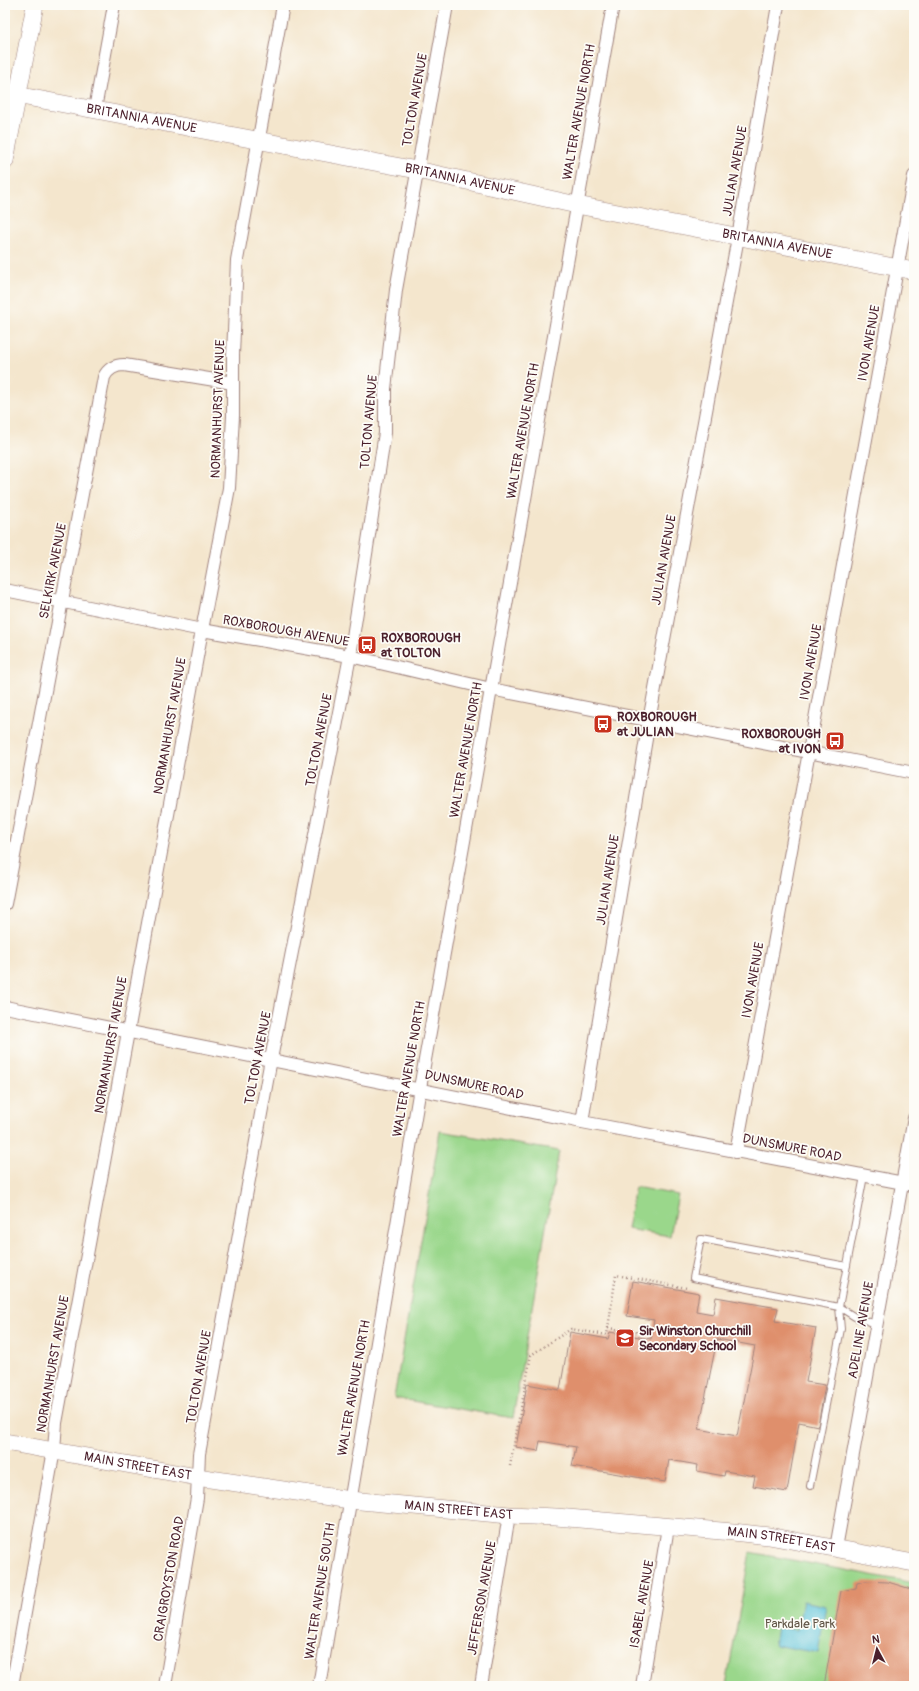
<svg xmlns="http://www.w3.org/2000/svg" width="919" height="1691" font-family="Pangolin,sans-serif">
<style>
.green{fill:#9ad78b;stroke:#727b5b}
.water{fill:#5bc3d8;stroke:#527182}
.building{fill:#df8f6c;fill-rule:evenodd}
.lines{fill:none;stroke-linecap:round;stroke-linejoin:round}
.lane-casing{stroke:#9f827c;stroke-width:8}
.street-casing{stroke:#9f827c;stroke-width:14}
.secondary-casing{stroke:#9f827c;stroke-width:18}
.path{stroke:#9f827c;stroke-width:2.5;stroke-dasharray:1 3;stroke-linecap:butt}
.lane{stroke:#fff;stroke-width:6}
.street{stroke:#fff;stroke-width:12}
.secondary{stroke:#fff;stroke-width:17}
.labels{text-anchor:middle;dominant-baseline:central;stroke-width:3.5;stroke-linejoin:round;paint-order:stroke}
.street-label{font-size:13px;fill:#4a1f2b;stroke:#fdfcf7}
.poi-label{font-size:13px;font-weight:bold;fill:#4a1f2b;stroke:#fdfcf7;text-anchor:start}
.park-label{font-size:13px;fill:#625648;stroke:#fdfcf7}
</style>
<rect width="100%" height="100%" fill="#fdfcf7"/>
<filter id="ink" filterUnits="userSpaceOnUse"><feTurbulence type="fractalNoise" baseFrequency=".025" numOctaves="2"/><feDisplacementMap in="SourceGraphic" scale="8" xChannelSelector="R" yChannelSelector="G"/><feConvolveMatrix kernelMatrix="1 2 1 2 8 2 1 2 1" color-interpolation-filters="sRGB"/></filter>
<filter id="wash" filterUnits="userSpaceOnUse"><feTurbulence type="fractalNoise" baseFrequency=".012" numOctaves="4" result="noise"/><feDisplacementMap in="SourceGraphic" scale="16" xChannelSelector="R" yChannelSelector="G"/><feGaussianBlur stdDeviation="0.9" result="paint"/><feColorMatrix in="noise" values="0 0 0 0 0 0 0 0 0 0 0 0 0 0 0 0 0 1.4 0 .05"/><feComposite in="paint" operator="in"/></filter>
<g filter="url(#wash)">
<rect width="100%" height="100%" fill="#f4e6cd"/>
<path class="green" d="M440,1131L559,1151L513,1418L394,1398Z
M635,1187L678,1195L670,1236L627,1229Z
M750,1552L914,1583V1686H726Z"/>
<path class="water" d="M803,1601L826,1606L818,1653L774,1645L777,1627L797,1630Z"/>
<g id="blocks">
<path class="building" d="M633,1281L699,1293L696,1311L713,1314L716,1297L778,1308L775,1321L816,1328L806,1382L825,1385L818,1426L799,1422L787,1492L753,1486L755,1476L725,1471L724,1476L697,1471L698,1465L669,1460L665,1482L572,1466L576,1447L540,1441L538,1451L516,1447L527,1384L560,1390L570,1332L608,1339L610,1332L651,1339L654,1320L627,1316ZM717,1339L755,1346L737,1436L699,1429Z
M865,1581L888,1582L914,1590V1678L913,1686H824L841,1591L856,1588L857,1583Z"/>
</g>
</g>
<g filter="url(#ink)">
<use href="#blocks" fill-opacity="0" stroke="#9f827c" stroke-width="1"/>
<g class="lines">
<g class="lane-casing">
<path id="lane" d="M847,1266L701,1239L693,1278L839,1307L864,1176
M839,1307L855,1317L876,1324
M810,1486L841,1329L839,1307"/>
</g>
<g class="street-casing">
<path id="street" d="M95,109L114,5
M5,590L202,630L350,656L491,689L914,773
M5,904L104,377C108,369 114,365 124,365L233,383
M5,1007L582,1122L914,1185
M582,1122L649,721L738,237L778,5
M736,1152L914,176
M836,1548L914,1118
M12,1686L54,1450L56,1423L202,630L229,488L233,416V355L237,260L283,5
M165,1686L197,1498L199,1454L271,1059L350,656L385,433V389L396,290L447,5
M319,1686L420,1088L613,5
M481,1686L509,1515
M642,1686L668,1527"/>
</g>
<g class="secondary-casing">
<g id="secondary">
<path id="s1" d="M5,93L417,170L577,205L914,271"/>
<path d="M5,161L35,5"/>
<path id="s2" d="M5,1442L197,1477L350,1500L509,1515L556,1517L733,1532L769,1536L914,1563"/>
</g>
</g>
<path class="path" d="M608,1328L648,1334
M510,1466L531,1355L571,1329L607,1335L616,1275L687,1288"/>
<use href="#lane" class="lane"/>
<use href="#street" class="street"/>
<use href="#secondary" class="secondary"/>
</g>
</g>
<defs>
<g id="bus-square" transform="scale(1)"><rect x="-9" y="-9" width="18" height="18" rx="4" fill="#c8321e" stroke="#fdfcf7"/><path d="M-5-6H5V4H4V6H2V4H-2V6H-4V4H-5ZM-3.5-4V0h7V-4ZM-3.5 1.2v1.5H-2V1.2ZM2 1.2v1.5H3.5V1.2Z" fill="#fff"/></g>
<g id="school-square" transform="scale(1)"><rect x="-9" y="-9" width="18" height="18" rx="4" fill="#c8321e" stroke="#fdfcf7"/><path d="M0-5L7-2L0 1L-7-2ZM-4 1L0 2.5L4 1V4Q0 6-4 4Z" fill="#fff"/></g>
</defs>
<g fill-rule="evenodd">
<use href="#bus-square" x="367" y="645"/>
<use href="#bus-square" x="603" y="724"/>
<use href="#bus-square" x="835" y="741"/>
<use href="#school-square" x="625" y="1338"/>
</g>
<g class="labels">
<g class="street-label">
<text transform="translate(415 100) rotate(-80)">TOLTON AVENUE</text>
<text transform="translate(579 112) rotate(-80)">WALTER AVENUE NORTH</text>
<text stroke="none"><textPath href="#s1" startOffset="139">BRITANNIA AVENUE</textPath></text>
<text transform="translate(735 171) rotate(-80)">JULIAN AVENUE</text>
<text stroke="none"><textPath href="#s1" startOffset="463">BRITANNIA AVENUE</textPath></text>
<text stroke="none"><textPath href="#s1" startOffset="787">BRITANNIA AVENUE</textPath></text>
<text transform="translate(869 343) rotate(-80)">IVON AVENUE</text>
<text transform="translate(218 409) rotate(-88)">NORMANHURST AVENUE</text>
<text transform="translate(369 422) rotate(-85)">TOLTON AVENUE</text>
<text transform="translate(523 431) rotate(-80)">WALTER AVENUE NORTH</text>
<text transform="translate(664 560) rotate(-80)">JULIAN AVENUE</text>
<text transform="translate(53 571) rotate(-79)">SELKIRK AVENUE</text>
<text transform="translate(286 631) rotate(10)">ROXBOROUGH AVENUE</text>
<text transform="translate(811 662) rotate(-80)">IVON AVENUE</text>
<text transform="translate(170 726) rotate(-80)">NORMANHURST AVENUE</text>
<text transform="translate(319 740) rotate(-79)">TOLTON AVENUE</text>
<text transform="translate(466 750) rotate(-80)">WALTER AVENUE NORTH</text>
<text transform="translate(608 880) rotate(-81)">JULIAN AVENUE</text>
<text transform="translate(753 980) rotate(-80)">IVON AVENUE</text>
<text transform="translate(111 1045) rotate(-80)">NORMANHURST AVENUE</text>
<text transform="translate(258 1058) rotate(-79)">TOLTON AVENUE</text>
<text transform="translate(409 1069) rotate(-80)">WALTER AVENUE NORTH</text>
<text transform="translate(474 1085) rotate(12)">DUNSMURE ROAD</text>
<text transform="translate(792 1148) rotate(11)">DUNSMURE ROAD</text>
<text transform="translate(861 1330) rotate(-80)">ADELINE AVENUE</text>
<text transform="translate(53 1364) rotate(-80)">NORMANHURST AVENUE</text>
<text transform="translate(199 1377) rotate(-80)">TOLTON AVENUE</text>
<text transform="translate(354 1388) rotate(-80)">WALTER AVENUE NORTH</text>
<text stroke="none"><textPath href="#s2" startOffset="135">MAIN STREET EAST</textPath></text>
<text stroke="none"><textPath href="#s2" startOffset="459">MAIN STREET EAST</textPath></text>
<text stroke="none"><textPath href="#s2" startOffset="783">MAIN STREET EAST</textPath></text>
<text transform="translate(169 1579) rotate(-80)">CRAIGROYSTON ROAD</text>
<text transform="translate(320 1591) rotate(-81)">WALTER AVENUE SOUTH</text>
<text transform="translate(482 1598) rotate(-80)">JEFFERSON AVENUE</text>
<text transform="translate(642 1604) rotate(-80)">ISABEL AVENUE</text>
</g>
<g class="poi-label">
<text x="381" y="638">ROXBOROUGH<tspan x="381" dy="15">at TOLTON</tspan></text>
<text x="617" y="717">ROXBOROUGH<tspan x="617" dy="15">at JULIAN</tspan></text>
<text x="821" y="734" text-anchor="end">ROXBOROUGH<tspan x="821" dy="15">at IVON</tspan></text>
<text x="639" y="1331">Sir Winston Churchill<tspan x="639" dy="15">Secondary School</tspan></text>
</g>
<g class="park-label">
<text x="800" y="1624">Parkdale Park</text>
</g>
</g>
<rect width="919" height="1691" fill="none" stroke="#fdfcf7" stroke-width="20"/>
<g transform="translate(877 1649) rotate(353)" stroke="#fdfcf7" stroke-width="3" paint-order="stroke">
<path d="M0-3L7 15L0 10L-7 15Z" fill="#4a1f2b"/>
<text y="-6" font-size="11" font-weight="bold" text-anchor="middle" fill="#4a1f2b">N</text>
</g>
</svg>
